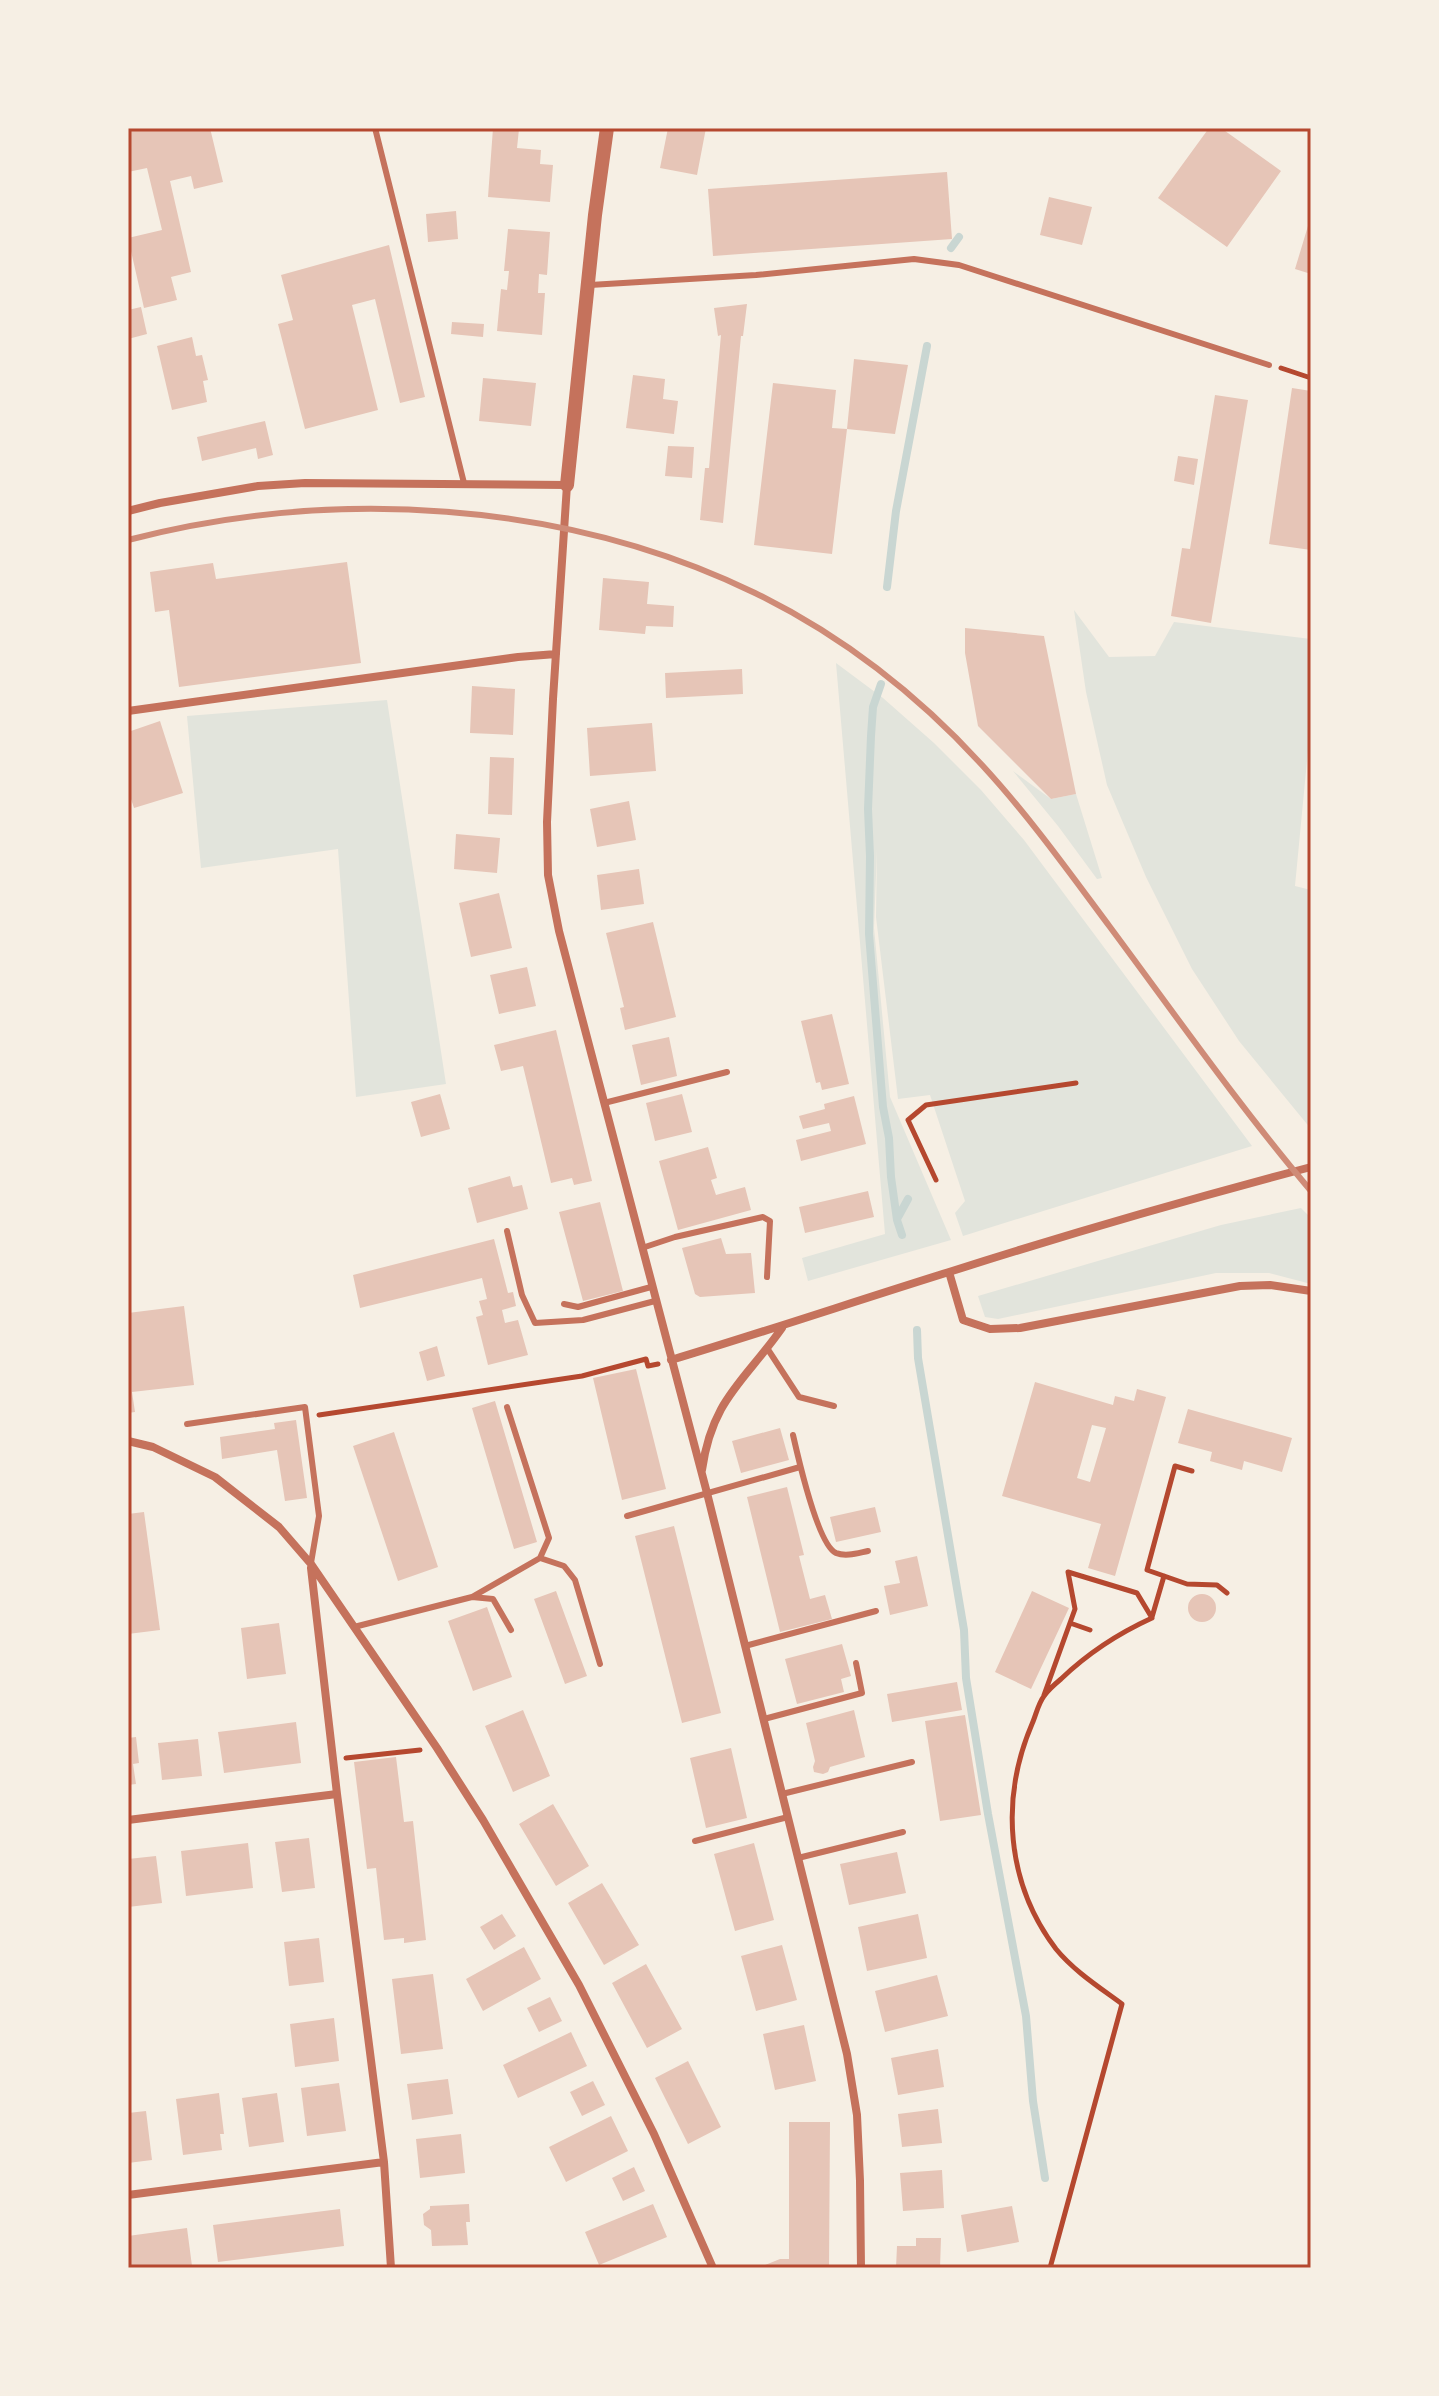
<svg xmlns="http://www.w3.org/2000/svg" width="1439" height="2396" font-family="'Public Sans',sans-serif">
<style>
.green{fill:#e2e4dc}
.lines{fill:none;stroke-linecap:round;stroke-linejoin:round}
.stream{stroke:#c9d6d2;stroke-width:8}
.building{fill:#e6c5b7;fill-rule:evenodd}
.path{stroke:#b5482f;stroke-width:5}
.service{stroke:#c5725c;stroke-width:6}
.minor{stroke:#c5725c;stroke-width:8}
.tertiary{stroke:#c5725c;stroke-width:14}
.rail{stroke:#cf8b77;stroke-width:6}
.neatline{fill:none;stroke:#b5482f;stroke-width:3}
</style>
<rect width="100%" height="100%" fill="#f6efe4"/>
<path class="green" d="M1074,610L1109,657L1155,656L1174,622L1311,639V719L1295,886L1311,890V1129L1239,1041L1192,969L1146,877L1107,785L1086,692Z
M836,663L883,698L934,743L981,790L1024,840L1252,1146L963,1236L955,1213L965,1201L930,1095L898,1099L876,917L877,849L874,928L890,1097L951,1240L808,1281L802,1258L885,1234Z
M387,700L446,1084L356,1097L338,849L201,868L187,716Z
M1013,771L1051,799L1076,794L1102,878L1097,879L1058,826Z
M1301,1208L1311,1218V1284L1269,1273H1216L998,1319L985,1317L978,1296L1221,1225Z"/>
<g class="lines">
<path class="stream" d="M951,248L959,237
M887,587L896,511L927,346
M881,684L873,707L871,736L868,809L870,856L869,934L883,1107L889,1138L891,1177L897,1220L902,1235
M897,1219L908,1199
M917,1330L918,1358L964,1630L966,1678L988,1814L1026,2016L1033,2101L1045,2178"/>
</g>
<path class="building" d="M128,128H210L223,182L194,189L191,176L170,181L191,272L171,277L177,300L144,308L128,238L162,230L147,168L128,172Z
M493,128L519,129L517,148L541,150L540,164L553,165L550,202L488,197Z
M668,128H706L697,175L660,168Z
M1209,128H1221L1281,171L1227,247L1158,198Z
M947,172L952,239L713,256L708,189Z
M1049,197L1092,207L1082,245L1040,235Z
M456,211L458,239L428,242L426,214Z
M1311,216V274L1295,269Z
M508,229L550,232L547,275L539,274L538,293H545L542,335L497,331L501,289L507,290L509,271H504Z
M389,245L425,397L400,403L375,299L352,305L378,410L305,429L278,324L293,320L281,275Z
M747,304L743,336H741L723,523L700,520L705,468H709L721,335L718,336L714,308Z
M141,307L147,334L128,339V310Z
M452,322L484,324L483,337L451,334Z
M192,337L196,356L202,355L208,380L203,381L207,402L172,410L157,346Z
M854,359L908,365L895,434L847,429Z
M633,375L665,379L663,399L678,401L674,434L626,428Z
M483,378L536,383L531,426L479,421Z
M773,383L836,390L832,428L847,429L832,554L754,545Z
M1292,388L1311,391V550L1269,544Z
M1215,395L1248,400L1211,623L1171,616L1182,548L1190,549Z
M265,421L273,455L258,459L256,448L202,461L197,437Z
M668,446L694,447L692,478L665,476Z
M1178,456L1198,459L1194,485L1174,481Z
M347,562L361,663L179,687L169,610L155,612L150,572L213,563L216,579Z
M603,578L649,582L647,604L674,606L673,627L646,626L645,634L599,630Z
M965,628L1044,636L1076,794L1051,799L978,726L965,653Z
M742,669L743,694L666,698L665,673Z
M472,686L515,689L513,735L470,733Z
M160,721L183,793L134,808L128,790V732Z
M652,723L656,771L590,776L587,728Z
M490,757L514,758L512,815L488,814Z
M629,801L636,840L597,847L590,809Z
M456,834L500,838L497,873L454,869Z
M639,869L644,904L601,910L597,875Z
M499,893L512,948L471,957L459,903Z
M653,922L676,1017L625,1030L620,1008L624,1007L606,933Z
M527,967L536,1006L499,1014L490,975Z
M832,1014L849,1084L822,1090L820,1082L816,1083L801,1021Z
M556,1030L592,1181L574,1185L572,1178L551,1183L523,1066L501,1071L494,1045Z
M669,1037L677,1076L641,1085L632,1045Z
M440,1094L450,1129L421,1137L411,1102Z
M682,1094L692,1132L655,1141L646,1103Z
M854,1096L866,1144L801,1161L796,1140L831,1131L829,1123L803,1129L799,1116L825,1109L824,1104Z
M708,1147L717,1178L711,1180L716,1195L745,1187L751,1210L678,1230L659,1161Z
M510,1176L513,1187L522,1185L528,1209L477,1223L468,1188Z
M868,1191L874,1217L805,1233L799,1207Z
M600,1202L623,1291L583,1301L559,1212Z
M721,1238L726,1254L751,1253L755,1293L700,1297L695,1294L682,1248Z
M494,1239L508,1293L513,1292L516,1306L502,1310L505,1323L518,1320L528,1355L488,1365L476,1317L483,1315L479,1301L487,1299L482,1278L360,1308L353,1275Z
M184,1306L194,1385L132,1392L135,1412L128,1413V1313Z
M437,1346L445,1376L427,1381L419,1352Z
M636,1369L666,1489L622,1500L593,1378Z
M1035,1382L1113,1405L1115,1396L1134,1401L1137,1389L1166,1397L1115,1576L1088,1568L1101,1524L1002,1496ZM1092,1425L1106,1428L1090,1482L1077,1478Z
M495,1401L537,1542L514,1549L472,1408Z
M1188,1409L1292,1438L1282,1472L1244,1461L1242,1470L1210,1461L1212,1452L1178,1443Z
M296,1420L307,1498L285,1501L277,1450L222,1459L220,1437L275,1429L274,1423Z
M780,1428L789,1460L741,1473L732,1441Z
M394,1432L438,1567L398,1581L353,1446Z
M787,1487L804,1555L799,1556L810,1599L825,1595L832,1619L780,1632L747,1497Z
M875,1507L881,1532L836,1542L830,1517Z
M144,1512L160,1630L128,1634V1514Z
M674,1526L721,1713L682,1723L635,1536Z
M917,1556L928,1606L890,1615L884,1586L900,1583L895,1561Z
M556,1591L587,1676L565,1684L534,1599Z
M1032,1591L1069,1608L1031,1689L995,1672Z
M1188 1608a14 14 0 1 1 28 0a14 14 0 1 1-28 0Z
M487,1607L512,1677L473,1691L448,1621Z
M279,1623L286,1674L247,1679L241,1628Z
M842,1644L851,1676L841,1679L844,1692L797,1704L785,1659Z
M957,1682L962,1710L892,1722L887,1694Z
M523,1710L550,1776L513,1792L485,1726Z
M854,1710L865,1757L830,1767L828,1772L823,1774L814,1772L813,1767L815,1761L806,1723Z
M965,1715L981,1815L940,1821L925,1721Z
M296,1722L301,1763L224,1773L218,1732Z
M136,1737L139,1763L133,1764L136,1784L128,1785V1738Z
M198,1739L202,1776L162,1780L158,1743Z
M731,1748L747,1818L706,1828L690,1758Z
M396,1757L404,1822L413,1821L426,1940L404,1943V1938L384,1940L376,1868L367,1869L354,1762Z
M553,1804L589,1866L556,1886L519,1824Z
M309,1838L315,1888L282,1892L275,1842Z
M248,1843L253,1888L186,1896L181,1851Z
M754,1843L774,1920L735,1931L714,1854Z
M897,1852L906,1893L849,1905L840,1864Z
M156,1856L162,1903L128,1907V1859Z
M602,1883L639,1945L604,1965L568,1903Z
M502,1914L516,1936L494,1950L480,1927Z
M918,1914L927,1958L867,1971L858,1927Z
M319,1938L324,1982L289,1986L284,1942Z
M782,1945L797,2000L756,2011L741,1956Z
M524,1947L541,1979L483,2011L466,1979Z
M646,1964L682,2029L647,2048L612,1983Z
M433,1974L443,2049L401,2054L392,1979Z
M937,1975L948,2016L885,2032L875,1991Z
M550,1997L562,2021L539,2032L527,2008Z
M334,2018L339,2061L295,2067L290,2024Z
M804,2025L816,2081L775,2090L763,2034Z
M571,2032L587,2066L518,2098L503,2065Z
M938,2049L944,2087L898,2095L891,2058Z
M688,2061L721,2127L688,2144L655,2078Z
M448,2079L453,2114L412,2120L407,2084Z
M593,2081L605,2105L582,2116L570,2092Z
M339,2083L346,2131L307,2136L301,2088Z
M219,2093L224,2134H220L222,2150L183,2155L176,2099Z
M277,2093L284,2142L249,2147L242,2098Z
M938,2109L942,2143L902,2147L898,2114Z
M146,2111L152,2160L128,2163V2113Z
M611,2116L628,2151L566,2182L549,2147Z
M789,2122H830L829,2268H758L780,2259H789Z
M461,2134L465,2173L420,2178L416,2139Z
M634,2167L645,2191L623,2201L612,2178Z
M942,2170L944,2208L903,2211L900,2173Z
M469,2204L470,2222H466L468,2245L432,2246L431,2230L424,2225L423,2214L430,2209V2206Z
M653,2204L667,2237L599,2265L585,2232Z
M1012,2206L1019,2242L967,2252L961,2215Z
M340,2209L344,2246L218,2262L213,2225Z
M187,2228L192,2266L174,2268H128V2236Z
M916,2238H941L940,2268H896L897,2246H916Z"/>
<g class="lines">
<path class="path" d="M1281,368L1311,378
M936,1180L908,1120L926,1105L1076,1083
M319,1415L582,1376L646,1359L648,1366L658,1364
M1192,1471L1175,1466L1147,1570L1187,1584L1217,1585L1227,1593
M1152,1617L1164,1576
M1070,1623L1090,1630
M1044,1695L1075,1609L1068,1572L1137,1593L1152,1618C1117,1634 1088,1653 1061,1679C1055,1684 1048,1690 1044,1696C1038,1704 1036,1715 1032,1724C1000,1799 1006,1883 1056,1949C1074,1971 1099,1987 1122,2004L1050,2268
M346,1758L420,1750"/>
<path class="service" d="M375,128L464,483
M590,285L756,275L914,259L959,265L1269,365
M604,1103L727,1072
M507,1231L522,1295L535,1323L583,1320L655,1301
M642,1248L675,1237L763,1217L770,1221L767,1277
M564,1304L578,1307L651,1287
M767,1348L799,1397L834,1406
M187,1424L305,1407L319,1516L311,1563
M793,1435C798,1457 818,1545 836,1553C846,1557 858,1553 868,1551
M627,1516L800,1467
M540,1558L564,1566L575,1580L600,1664
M472,1597L540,1558L549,1538L507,1407
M354,1627L472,1597L493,1599L511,1630
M745,1646L876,1611
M764,1719L862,1693L856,1663
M782,1794L912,1762
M695,1841L788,1817
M798,1858L903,1832"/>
<path class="minor" d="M128,511L160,503L258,486L305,483L567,485L553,699L547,822L548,875L559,931L707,1493L847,2054L857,2115L860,2181L861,2268
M128,711L518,657L556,654
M949,1272L963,1320L990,1329L1020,1328L1240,1286L1270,1285L1311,1291
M671,1360C764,1332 856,1301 949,1272C1068,1234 1190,1199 1311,1167
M128,1441L153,1447L215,1477L279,1527L311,1564L437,1748L483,1820L579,1985L654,2134L713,2268
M702,1470C712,1399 744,1382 782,1328
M311,1568L337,1794L384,2162L391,2268
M128,1820L337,1794
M128,2195L384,2162"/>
<path class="tertiary" d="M567,485L595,215L607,128"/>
<path class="rail" d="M128,540C332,487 564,500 755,593C841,635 917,694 982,765C1029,816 1069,872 1110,927C1176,1016 1240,1107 1311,1191"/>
</g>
<rect width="1439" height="2396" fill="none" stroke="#f6efe4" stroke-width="260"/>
<rect x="130" y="130" width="1179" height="2136" class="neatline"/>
</svg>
